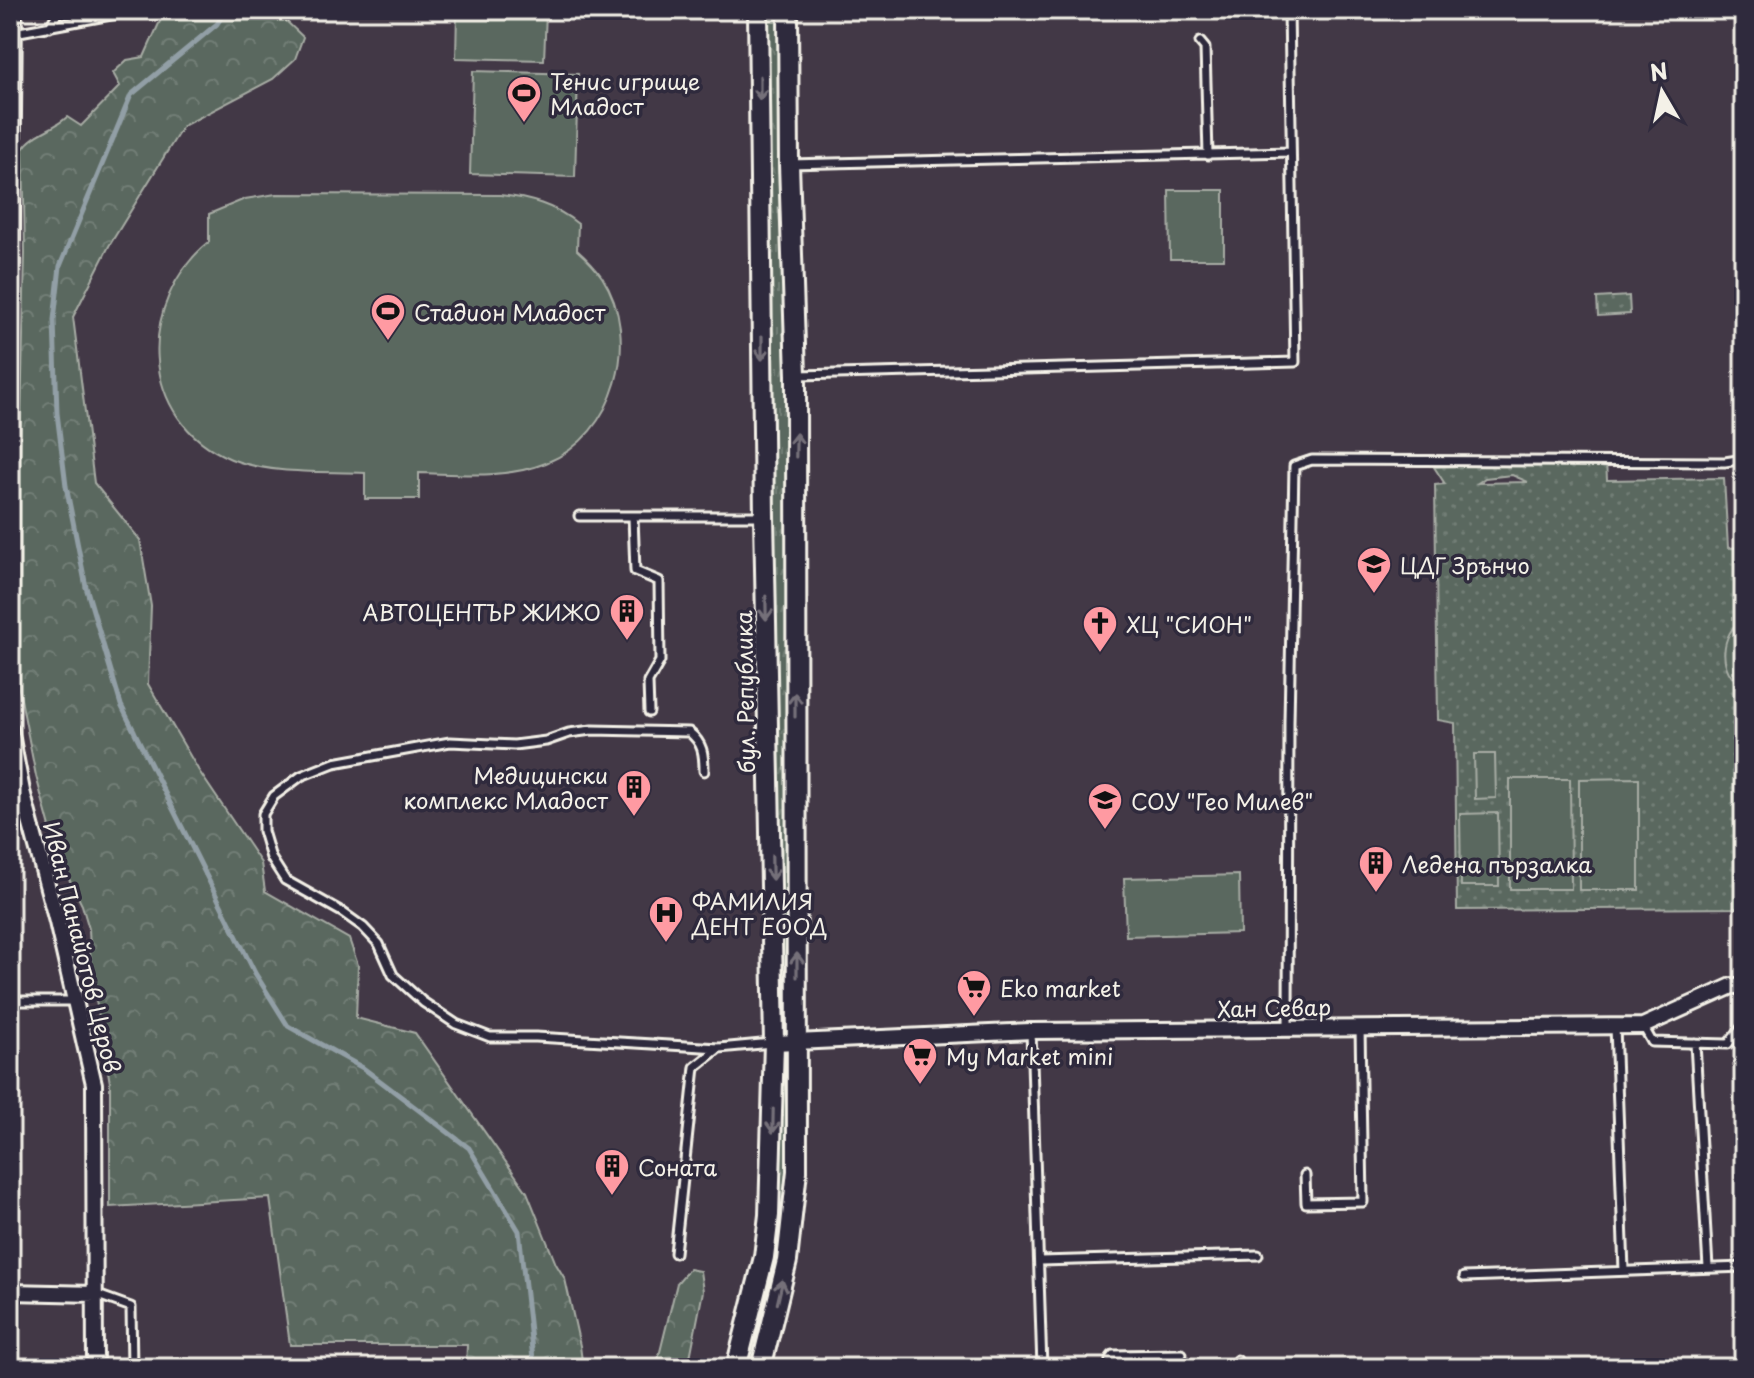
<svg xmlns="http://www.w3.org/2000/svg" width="1754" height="1378" font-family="'Playpen Sans',sans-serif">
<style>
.grass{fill:url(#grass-tufts);stroke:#a7aca4;stroke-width:2}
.forest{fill:url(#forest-crowns);stroke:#a7aca4;stroke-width:2}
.park{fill:url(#park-dots);stroke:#a7aca4;stroke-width:2;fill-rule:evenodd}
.pitch{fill:#5a685f;stroke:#a7aca4;stroke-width:2}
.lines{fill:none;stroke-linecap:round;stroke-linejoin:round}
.stream{stroke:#929fa6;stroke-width:5}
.service-casing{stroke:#f4f1e8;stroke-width:13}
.minor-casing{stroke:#f4f1e8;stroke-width:20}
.tertiary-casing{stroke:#f4f1e8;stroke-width:24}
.service{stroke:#2f2a3d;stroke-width:7}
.minor{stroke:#2f2a3d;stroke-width:14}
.tertiary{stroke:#2f2a3d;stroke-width:18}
.oneway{stroke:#747079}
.labels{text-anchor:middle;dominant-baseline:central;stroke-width:7;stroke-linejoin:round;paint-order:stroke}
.poi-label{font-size:22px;fill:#f4f1e8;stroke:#2f2a3d;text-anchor:start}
.street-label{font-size:22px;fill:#f4f1e8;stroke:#2f2a3d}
</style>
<defs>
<pattern id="grass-tufts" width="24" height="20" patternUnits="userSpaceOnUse" patternTransform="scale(2)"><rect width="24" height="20" fill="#5a685f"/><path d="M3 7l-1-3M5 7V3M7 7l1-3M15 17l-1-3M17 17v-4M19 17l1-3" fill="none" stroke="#727e76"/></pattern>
<pattern id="forest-crowns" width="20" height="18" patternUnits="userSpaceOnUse" patternTransform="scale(2)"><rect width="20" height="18" fill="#5a685f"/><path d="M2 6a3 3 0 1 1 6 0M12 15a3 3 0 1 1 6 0" fill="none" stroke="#727e76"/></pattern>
<pattern id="park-dots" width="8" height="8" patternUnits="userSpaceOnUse" patternTransform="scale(2)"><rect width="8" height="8" fill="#5a685f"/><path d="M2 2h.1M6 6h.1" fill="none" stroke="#727e76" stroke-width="1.8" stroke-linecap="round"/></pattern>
</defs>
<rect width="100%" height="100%" fill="#423846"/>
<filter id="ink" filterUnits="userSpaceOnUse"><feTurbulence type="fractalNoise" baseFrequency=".0125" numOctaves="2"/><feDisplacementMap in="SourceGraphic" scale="16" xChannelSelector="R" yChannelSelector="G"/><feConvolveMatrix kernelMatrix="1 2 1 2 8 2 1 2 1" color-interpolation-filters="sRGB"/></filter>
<g filter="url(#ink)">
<path class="grass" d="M758,10H788L797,995L774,992Z
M798,1059L797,1171L761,1368H736L753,1308L774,1060Z"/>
<path class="forest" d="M165,10H282L284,19L303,37L295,59L273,79L183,126L109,246L73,317L94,483L140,540L151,606L148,684L199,771L261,863L265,891L349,939L358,965L356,1018L415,1033L527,1192L556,1264L565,1279L580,1346L583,1368H466L467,1345H290L270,1198L110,1207V1083L91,970L89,929L82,905L58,857L36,776L19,689L20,460L25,253L23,149C33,133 53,130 67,117L81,126L120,86L113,73L127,60L144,57Z
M689,1269L700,1271L703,1291L688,1368H656L677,1283Z"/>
<path class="park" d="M1629,296L1630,314L1598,316L1597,298Z
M1606,460L1607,480L1724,478L1728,548L1744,547V908L1457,910L1455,723L1438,720L1435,485L1445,484L1434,467ZM1512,475L1528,482L1478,483L1485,478Z"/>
<path class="pitch" d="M457,10L546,12L544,60L456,58Z
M473,71L578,74L575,177L470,174Z
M1169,190H1224V259H1170Z
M276,194L500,195C529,198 555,205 578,224L577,250C586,258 595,267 602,277C642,339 616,435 546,463C506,479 462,474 419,473V499H365V473C322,471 272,475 231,459C137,420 137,301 209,242V214L245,199Z
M1744,619V686H1743C1717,673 1719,632 1744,619Z
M1474,754H1495L1496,798L1475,799Z
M1639,778V890H1579V779Z
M1510,779H1570L1571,889H1510Z
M1498,813L1499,886H1461L1460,814Z
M1239,875L1240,933L1126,936L1124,878Z"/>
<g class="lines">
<path class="stream" d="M226,10L217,24L131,95L60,266L54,320L57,413L66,486L86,587L121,705L255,973L288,1026L363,1068L469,1148L519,1231L534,1368"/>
<g class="service-casing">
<path id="service" d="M50,27L59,10
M14,33L138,10
M1200,42L1205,48L1208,155
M789,164L1291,152
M799,375L1295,362L1289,10
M579,516H761
M633,517L635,571L659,581L660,661L648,682L649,712
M704,771C704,754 703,743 689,732L592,730L569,733L546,741L514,745L450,742L334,763L301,776L274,796L263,814V831L271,858L285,880L342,912L363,927L379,944L393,975L423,1002L456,1024L490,1037H536L719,1048L772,1043
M10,1001H76
M1615,1026L1624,1271
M1643,1026L1652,1042L1728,1044L1744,1025
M1288,1029L1289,722L1294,466L1312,460L1725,462L1744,459
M1031,1031L1042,1368
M1695,1043L1708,1268
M1305,1175L1306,1203L1363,1202L1360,1028
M675,1253L695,1067L719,1048
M1040,1261L1258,1255
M1464,1277L1744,1267
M95,1294L131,1307L132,1368
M1151,1355L1152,1368
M1237,1360V1368
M1110,1368V1359L1113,1355L1182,1354"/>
</g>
<g class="minor-casing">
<path id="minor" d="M10,421L14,10
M10,729L22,791L57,922L94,1084L95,1368
M774,1043L1031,1031L1643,1026L1732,986H1744
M10,1292L95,1294"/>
</g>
<g class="tertiary-casing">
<path id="tertiary" d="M736,1368L764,1257L769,1215L774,1043L764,516L758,10
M761,1368L787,1261L797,1171L796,375L789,164L788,10"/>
</g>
<use href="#service" class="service"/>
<use href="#minor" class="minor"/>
<use href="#tertiary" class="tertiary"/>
</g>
<defs><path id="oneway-shaft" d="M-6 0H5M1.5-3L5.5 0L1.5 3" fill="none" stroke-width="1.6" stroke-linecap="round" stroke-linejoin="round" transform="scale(2)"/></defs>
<g class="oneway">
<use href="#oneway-shaft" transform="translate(760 88) rotate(90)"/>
<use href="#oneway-shaft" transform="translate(762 348) rotate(90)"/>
<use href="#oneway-shaft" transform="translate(796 445) rotate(-89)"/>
<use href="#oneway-shaft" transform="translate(766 608) rotate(89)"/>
<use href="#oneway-shaft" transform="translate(795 705) rotate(-90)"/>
<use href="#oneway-shaft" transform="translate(772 868) rotate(89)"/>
<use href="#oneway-shaft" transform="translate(797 965) rotate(-90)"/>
<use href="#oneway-shaft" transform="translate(773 1121) rotate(91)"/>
<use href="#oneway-shaft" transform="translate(780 1292) rotate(-77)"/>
</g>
</g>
<defs>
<g id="stadium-pin" transform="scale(1.8)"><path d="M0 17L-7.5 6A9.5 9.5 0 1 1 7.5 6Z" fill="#ff9aa2" stroke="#2f2a3d"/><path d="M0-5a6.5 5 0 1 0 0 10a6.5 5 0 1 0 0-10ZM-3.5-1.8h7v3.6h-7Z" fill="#111"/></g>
<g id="school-pin" transform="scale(1.8)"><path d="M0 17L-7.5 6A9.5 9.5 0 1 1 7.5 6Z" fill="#ff9aa2" stroke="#2f2a3d"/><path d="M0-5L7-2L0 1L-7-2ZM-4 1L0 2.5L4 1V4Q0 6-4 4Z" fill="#111"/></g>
<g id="building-pin" transform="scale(1.8)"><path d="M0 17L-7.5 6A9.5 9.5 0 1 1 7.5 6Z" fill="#ff9aa2" stroke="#2f2a3d"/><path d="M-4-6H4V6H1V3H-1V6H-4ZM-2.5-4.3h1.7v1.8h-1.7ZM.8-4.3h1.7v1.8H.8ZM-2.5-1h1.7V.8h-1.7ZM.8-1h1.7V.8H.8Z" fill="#111"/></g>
<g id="church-pin" transform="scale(1.8)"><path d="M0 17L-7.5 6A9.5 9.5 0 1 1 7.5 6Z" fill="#ff9aa2" stroke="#2f2a3d"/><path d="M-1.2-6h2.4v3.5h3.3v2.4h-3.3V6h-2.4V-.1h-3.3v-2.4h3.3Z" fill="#111"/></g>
<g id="hospital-pin" transform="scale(1.8)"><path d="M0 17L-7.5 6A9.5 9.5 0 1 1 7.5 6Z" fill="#ff9aa2" stroke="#2f2a3d"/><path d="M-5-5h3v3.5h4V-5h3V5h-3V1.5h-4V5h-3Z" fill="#111"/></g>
<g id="supermarket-pin" transform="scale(1.8)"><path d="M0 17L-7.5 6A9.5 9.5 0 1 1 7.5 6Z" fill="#ff9aa2" stroke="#2f2a3d"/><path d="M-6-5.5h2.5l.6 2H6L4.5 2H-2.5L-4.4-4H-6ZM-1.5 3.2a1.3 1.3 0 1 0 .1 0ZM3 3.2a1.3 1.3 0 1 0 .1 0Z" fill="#111"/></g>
</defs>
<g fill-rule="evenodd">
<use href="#stadium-pin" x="524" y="93"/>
<use href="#stadium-pin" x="388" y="311"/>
<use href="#school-pin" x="1374" y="564"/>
<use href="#building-pin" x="627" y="611"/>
<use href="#church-pin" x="1100" y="623"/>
<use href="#building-pin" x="634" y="787"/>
<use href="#school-pin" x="1105" y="800"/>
<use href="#building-pin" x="1376" y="863"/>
<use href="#hospital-pin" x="666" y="913"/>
<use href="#supermarket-pin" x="974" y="987"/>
<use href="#supermarket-pin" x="920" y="1055"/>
<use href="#building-pin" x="612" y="1166"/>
</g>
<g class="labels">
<g class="poi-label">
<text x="550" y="80">Тенис игрище<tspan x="550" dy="25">Младост</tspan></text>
<text x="414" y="311">Стадион Младост</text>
<text x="1400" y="564">ЦДГ Зрънчо</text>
<text x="601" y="611" text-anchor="end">АВТОЦЕНТЪР ЖИЖО</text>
<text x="1126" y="623">ХЦ "СИОН"</text>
<text x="608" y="774" text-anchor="end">Медицински<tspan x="608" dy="25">комплекс Младост</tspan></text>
<text x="1131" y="800">СОУ "Гео Милев"</text>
<text x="1402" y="863">Ледена пързалка</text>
<text x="692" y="900">ФАМИЛИЯ<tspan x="692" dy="25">ДЕНТ ЕООД</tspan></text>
<text x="1000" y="987">Eko market</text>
<text x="946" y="1055">My Market mini</text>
<text x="638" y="1166">Соната</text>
</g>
<g class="street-label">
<text transform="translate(744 692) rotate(-91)">бул. Република</text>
<text transform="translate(83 947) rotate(76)">Иван Панайотов Церов</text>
<text transform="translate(1274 1007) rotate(-1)">Хан Севар</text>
</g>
</g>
<rect width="1754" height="1378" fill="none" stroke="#2f2a3d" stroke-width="40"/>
<rect x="20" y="20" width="1714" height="1338" fill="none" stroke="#f4f1e8" stroke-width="3" filter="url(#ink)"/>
<g transform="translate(1662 92) rotate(351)" stroke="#2f2a3d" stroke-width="6" paint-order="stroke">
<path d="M0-6L14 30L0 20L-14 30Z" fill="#f4f1e8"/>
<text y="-12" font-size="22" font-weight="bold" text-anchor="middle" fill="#f4f1e8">N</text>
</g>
</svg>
